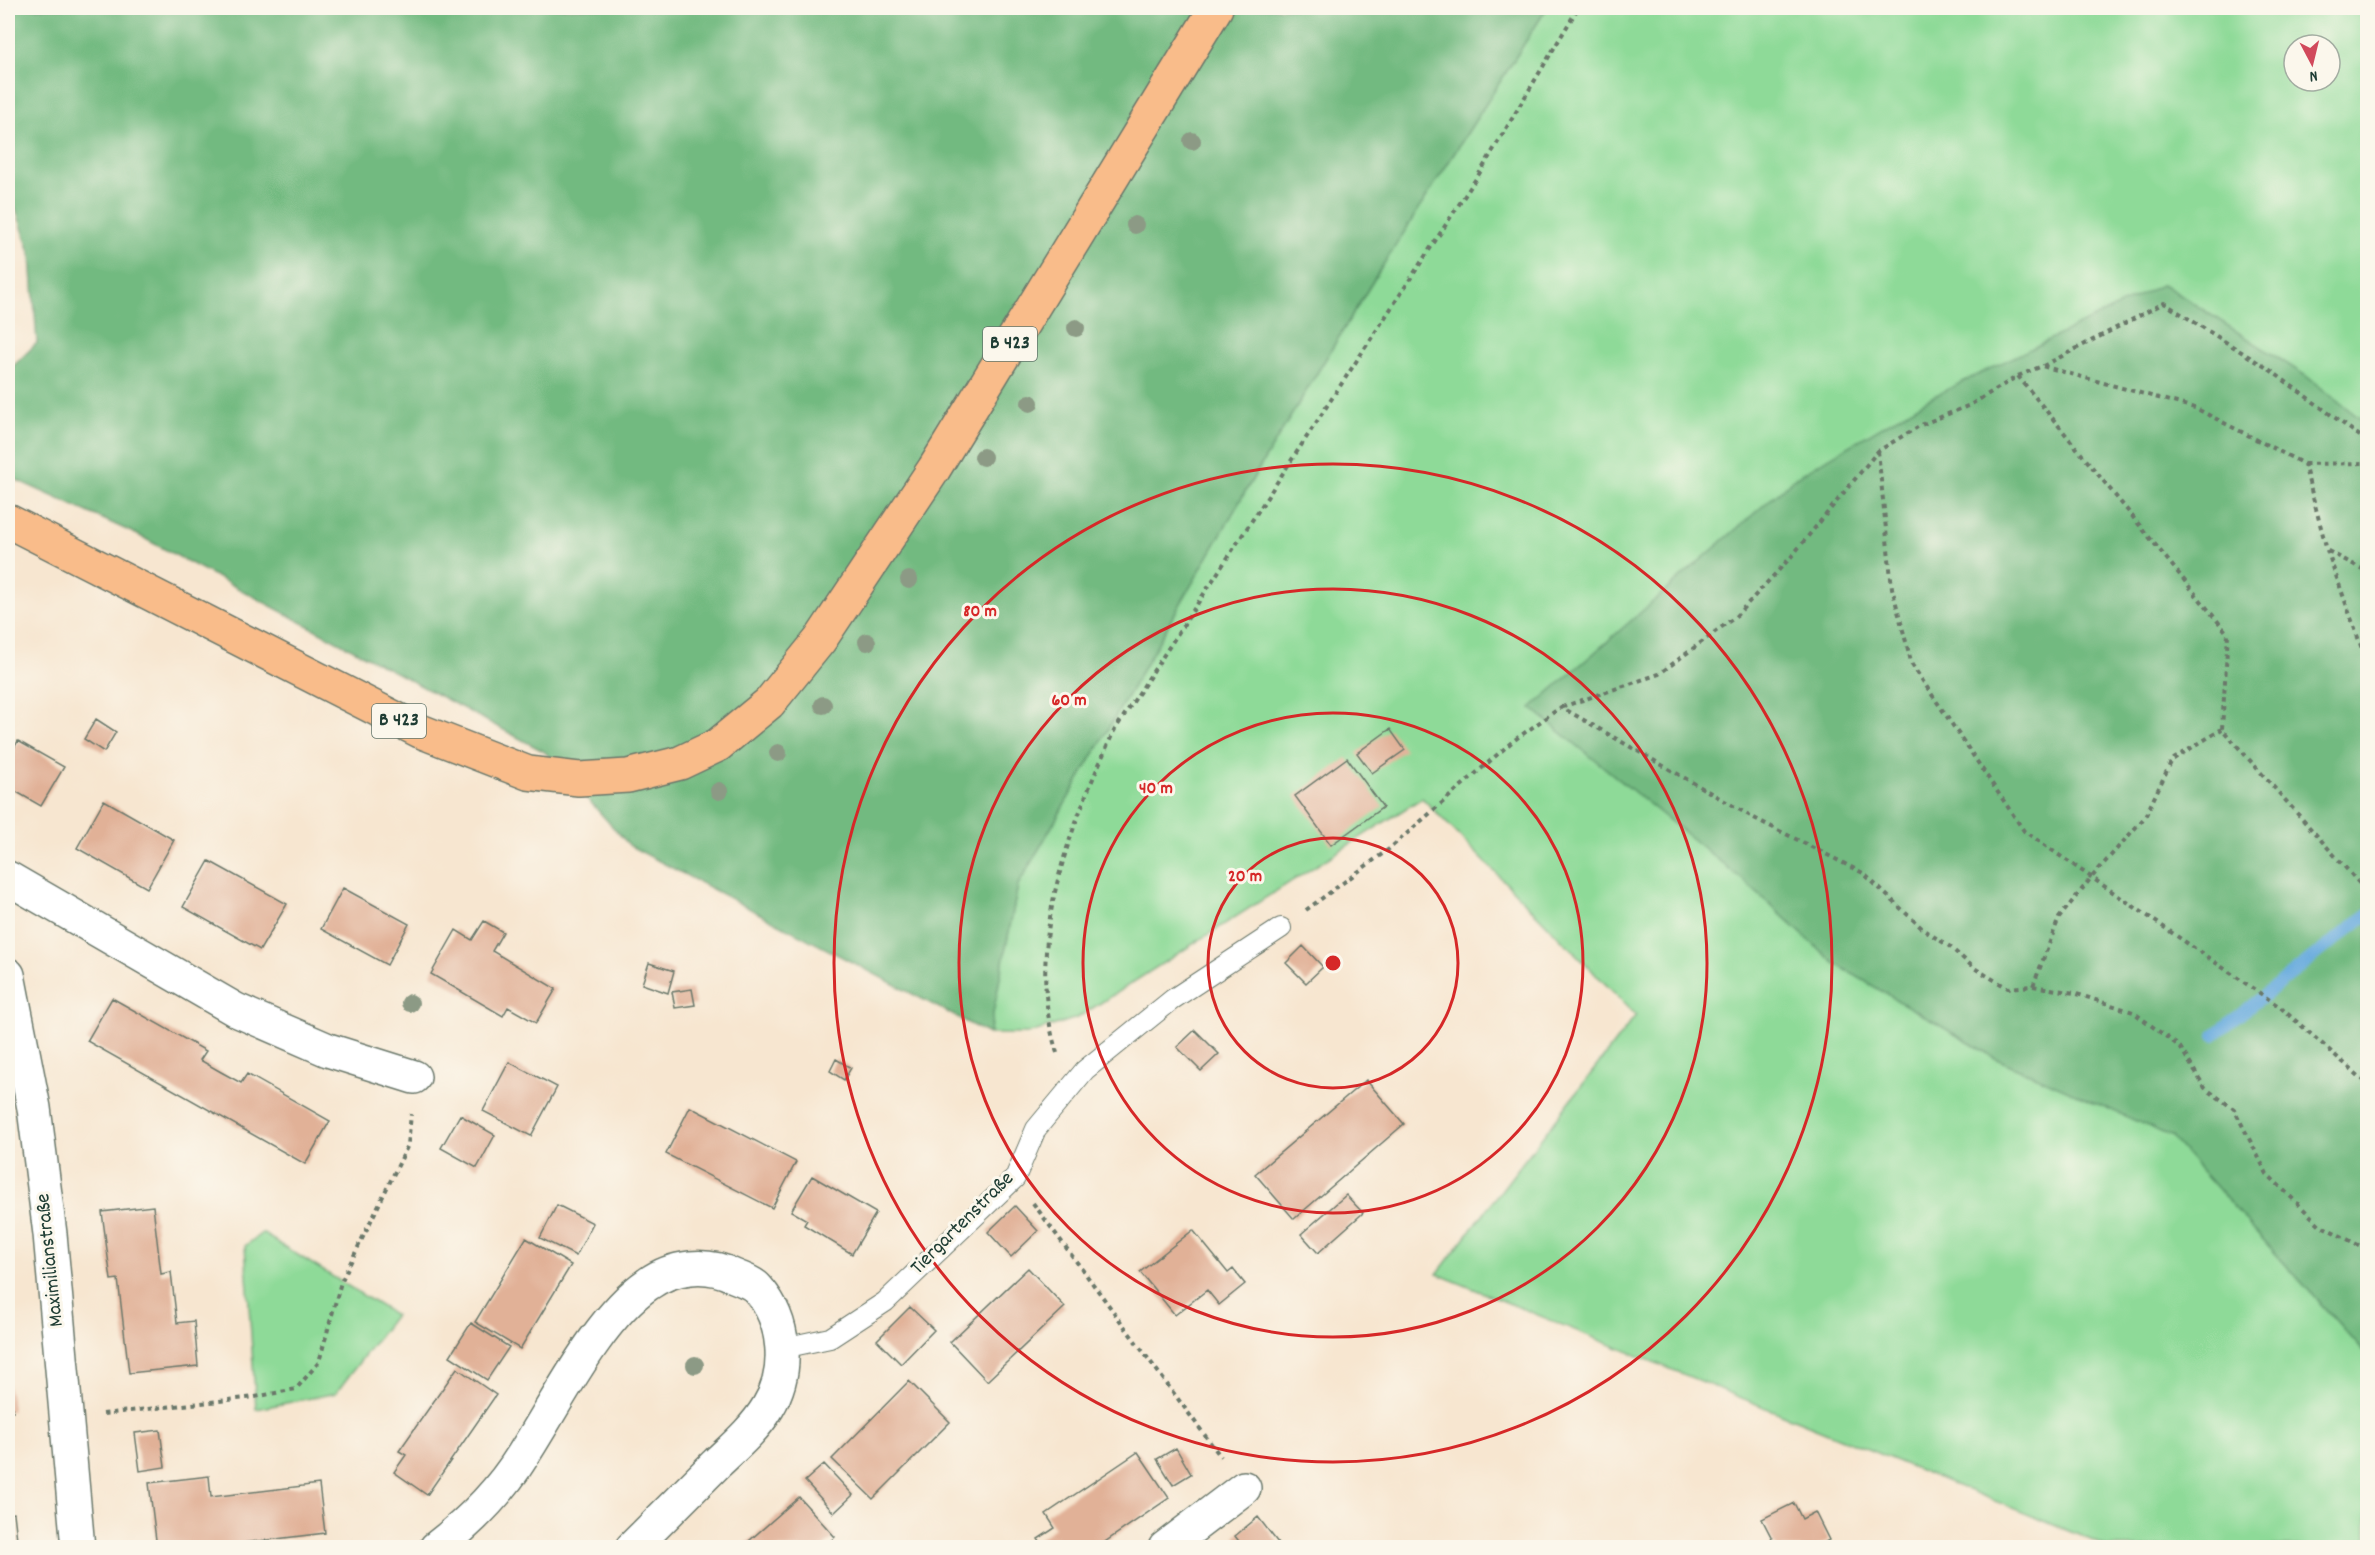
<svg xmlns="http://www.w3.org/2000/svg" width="2375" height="1555" font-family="Dekko,sans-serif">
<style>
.green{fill:#8eda98;stroke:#568c66;stroke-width:1.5;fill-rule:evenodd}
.forest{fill:#72ba80;stroke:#487c5a;stroke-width:1.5}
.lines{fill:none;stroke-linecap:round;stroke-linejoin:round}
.stream{stroke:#69acde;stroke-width:12}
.building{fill:#e1b197}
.service-casing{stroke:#6b786b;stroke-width:22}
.minor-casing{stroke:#6b786b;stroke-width:36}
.primary-casing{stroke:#6b786b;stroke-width:36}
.path{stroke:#6b786b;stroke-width:4;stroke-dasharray:4.5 4.5;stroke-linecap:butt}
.service{stroke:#fff;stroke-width:20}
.minor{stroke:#fff;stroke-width:33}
.primary{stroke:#f9bc8a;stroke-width:33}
.tree{fill:#8c9a85}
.ring{fill:none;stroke:#d62828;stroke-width:3}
.labels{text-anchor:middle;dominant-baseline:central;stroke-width:6;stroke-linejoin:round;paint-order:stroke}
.shield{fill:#fbf7ec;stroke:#61756b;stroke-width:1.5}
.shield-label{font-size:20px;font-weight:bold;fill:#1f3d34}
.street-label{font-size:21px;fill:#1f3d34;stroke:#fbf7ec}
.centre{fill:#d62828;stroke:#fbf7ec;stroke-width:3}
.ring-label{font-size:18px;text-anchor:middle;font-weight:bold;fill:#d62828;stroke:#fbf7ec;stroke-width:6;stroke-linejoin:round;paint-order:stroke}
</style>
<rect width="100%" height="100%" fill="#fbf7ec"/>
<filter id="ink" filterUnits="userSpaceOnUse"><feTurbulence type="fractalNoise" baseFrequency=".0167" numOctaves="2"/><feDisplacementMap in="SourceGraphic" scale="12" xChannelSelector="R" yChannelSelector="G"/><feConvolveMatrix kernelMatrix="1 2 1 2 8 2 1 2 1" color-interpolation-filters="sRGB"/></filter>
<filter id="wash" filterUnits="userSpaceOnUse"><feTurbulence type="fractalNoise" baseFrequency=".008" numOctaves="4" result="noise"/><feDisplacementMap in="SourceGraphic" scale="24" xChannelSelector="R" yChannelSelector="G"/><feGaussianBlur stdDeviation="1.35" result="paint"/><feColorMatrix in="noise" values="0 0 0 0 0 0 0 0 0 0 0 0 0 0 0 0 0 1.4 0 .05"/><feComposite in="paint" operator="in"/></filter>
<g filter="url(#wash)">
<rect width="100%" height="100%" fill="#f7e6d0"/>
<path class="green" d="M1547,8H2367V424L2306,376L2163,285L1744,881L1834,963L1997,1059L2170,1136L2367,1355V1547H2108L1437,1274L1636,1015L1422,798L1077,1018L1027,1034H989L1018,885L1252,480L1376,276ZM2294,45H2330V81H2294Z
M262,1233L395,1315L336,1393L256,1409L245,1246Z"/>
<path class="forest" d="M8,8H1547L1376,276L1252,480L1018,885L989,1034L630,846L545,752L138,535L8,476V371L37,343L31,255L8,185Z
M2163,284L2306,376L2367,424V1355L2170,1136L1997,1059L1834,963L1744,881L1531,708L1796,477L1932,397Z"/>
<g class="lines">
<path class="stream" d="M2214,1035L2368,914"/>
</g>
<g id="blocks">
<path class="building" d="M96,719L116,732L104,752L84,739Z
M1390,729L1405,750L1372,773L1357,753Z
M18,741L64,767L41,806L8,787V759Z
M1347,758L1383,807L1331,845L1295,796Z
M104,800L174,840L147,888L77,848Z
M209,861L287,904L260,950L183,907Z
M343,888L409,924L387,965L321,929Z
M484,921L503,932L492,951L556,989L536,1023L508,1007L503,1016L431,974L456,930L472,940Z
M1303,946L1323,967L1306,983L1286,963Z
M649,963L674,971L668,993L642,984Z
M692,989L695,1005L675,1008L672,992Z
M112,998L206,1051L200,1060L221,1072L241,1083L247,1074L330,1121L305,1164L87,1041Z
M1195,1030L1219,1054L1201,1071L1177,1047Z
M836,1059L851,1068L844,1080L830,1071Z
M509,1062L557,1087L531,1136L483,1111Z
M1366,1080L1404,1124L1294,1219L1255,1174Z
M690,1107L796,1162L772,1208L666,1154Z
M460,1115L495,1135L477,1168L441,1148Z
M812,1176L876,1213L852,1254L804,1225L807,1220L791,1211Z
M1346,1195L1363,1213L1318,1253L1301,1234Z
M557,1205L593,1223L576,1256L540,1238Z
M153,1206L161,1274L171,1272L177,1323L194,1321L198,1366L129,1373L118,1279L111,1280L102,1212Z
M1015,1206L1038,1231L1011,1257L988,1232Z
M1193,1230L1228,1273L1233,1269L1245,1284L1219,1305L1207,1290L1175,1315L1140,1272Z
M526,1238L571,1265L520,1349L475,1322Z
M1028,1268L1065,1307L987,1381L950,1342Z
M910,1307L934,1330L901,1364L877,1340Z
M471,1323L509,1347L487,1380L450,1356Z
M457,1368L496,1395L427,1495L394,1472L406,1455L399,1451Z
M909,1381L950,1422L873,1499L832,1459Z
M8,1383L13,1411H8Z
M160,1430L165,1467L140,1471L135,1433Z
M1176,1448L1191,1474L1173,1485L1157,1459Z
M1138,1452L1169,1498L1096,1548H1044L1038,1539L1055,1528L1046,1514Z
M824,1464L853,1495L834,1513L805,1481Z
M209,1476L211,1497L319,1484L325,1533L217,1546V1548H157L149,1483Z
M799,1497L835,1537L822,1548H741Z
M1794,1503L1802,1519L1815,1512L1829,1540L1815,1548H1777L1762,1519Z
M14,1513L18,1548H8V1514Z
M1258,1517L1282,1548H1244L1235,1536Z"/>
</g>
</g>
<g filter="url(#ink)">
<use href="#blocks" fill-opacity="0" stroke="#6b786b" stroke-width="1.5"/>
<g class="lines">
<g class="service-casing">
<path id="service" d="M783,1348L830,1338L885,1302L1015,1178L1036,1129L1085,1070L1173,999L1281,928"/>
</g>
<g class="minor-casing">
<path id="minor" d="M8,878L236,1010L328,1050L414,1077
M8,975L34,1108L50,1234L78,1548
M436,1548C470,1522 500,1492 523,1455C557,1403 597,1319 648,1284C673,1266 707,1262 734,1276C741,1279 753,1283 758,1289C786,1321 790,1371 768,1407C755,1429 734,1447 716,1464C688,1492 660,1520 632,1548
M1165,1548L1244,1488"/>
</g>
<g class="primary-casing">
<path id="primary" d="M8,521L420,731L528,773L579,779L628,776L680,763L718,745L769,703L820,640L934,469L1216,8"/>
</g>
<path class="path" d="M2043,366L2164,303L2270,370L2368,442
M2018,376L2228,634L2222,729L2368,893
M1878,451L1892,588L1912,665L2024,831L2280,1007L2368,1084
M2304,464L2368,463
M2328,551L2368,572
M1562,707L1659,674L1735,617L1791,557L1878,451L1921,425L1970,405L2018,376L2042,366L2195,408L2304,464L2327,550L2368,666
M1306,910L1389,849L1513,741L1561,707L1756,819L1863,873L1925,931L1949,946L1974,968L2008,988L2033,986L2074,993L2133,1012L2180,1047L2205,1088L2234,1109L2267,1174L2320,1225L2368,1250
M2033,986L2059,918L2091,878L2145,817L2172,760L2222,729
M1057,1053C1023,945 1069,829 1114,731L1479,174L1578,8
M1033,1203L1221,1457
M103,1414L255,1397L296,1389L319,1362L341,1282L408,1145L411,1114"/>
<use href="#service" class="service"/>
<use href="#minor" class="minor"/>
<use href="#primary" class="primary"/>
</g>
<g class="tree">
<circle cx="1192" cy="141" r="9"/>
<circle cx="1135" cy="225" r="9"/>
<circle cx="1076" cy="328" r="9"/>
<circle cx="1030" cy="403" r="9"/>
<circle cx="983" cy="457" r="9"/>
<circle cx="909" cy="580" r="9"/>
<circle cx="867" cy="642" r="9"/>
<circle cx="823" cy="705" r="9"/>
<circle cx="778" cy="753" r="9"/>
<circle cx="719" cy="791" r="9"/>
<circle cx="410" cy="1003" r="9"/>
<circle cx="695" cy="1365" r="9"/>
</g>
</g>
<g class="ring">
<circle cx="1333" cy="963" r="125"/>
<circle cx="1333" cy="963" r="250"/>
<circle cx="1333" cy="963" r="374"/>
<circle cx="1333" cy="963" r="499"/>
</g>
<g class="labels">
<g class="shield">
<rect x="983" y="327" width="54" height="34" rx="4.5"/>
<rect x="372" y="704" width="54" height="34" rx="4.5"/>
</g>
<g class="shield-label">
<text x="1010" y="344">B 423</text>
<text x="399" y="721">B 423</text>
</g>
<g class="street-label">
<text transform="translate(963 1224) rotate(-45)">Tiergartenstraße</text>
<text transform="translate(51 1260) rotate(-96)">Maximilianstraße</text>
</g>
</g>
<circle cx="1333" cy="963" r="9" class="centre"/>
<g class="ring-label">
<text x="980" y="616">80 m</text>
<text x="1069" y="705">60 m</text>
<text x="1156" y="793">40 m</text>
<text x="1245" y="881">20 m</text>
</g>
<rect width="2375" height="1555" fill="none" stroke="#fbf7ec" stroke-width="30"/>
<g transform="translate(2312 63) rotate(173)"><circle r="28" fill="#fbf7ec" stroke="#a3ada2" stroke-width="1.5"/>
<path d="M0-4.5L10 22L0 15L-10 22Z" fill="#d1495b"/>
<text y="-9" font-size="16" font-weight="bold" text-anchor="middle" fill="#1f3d34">N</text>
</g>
</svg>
